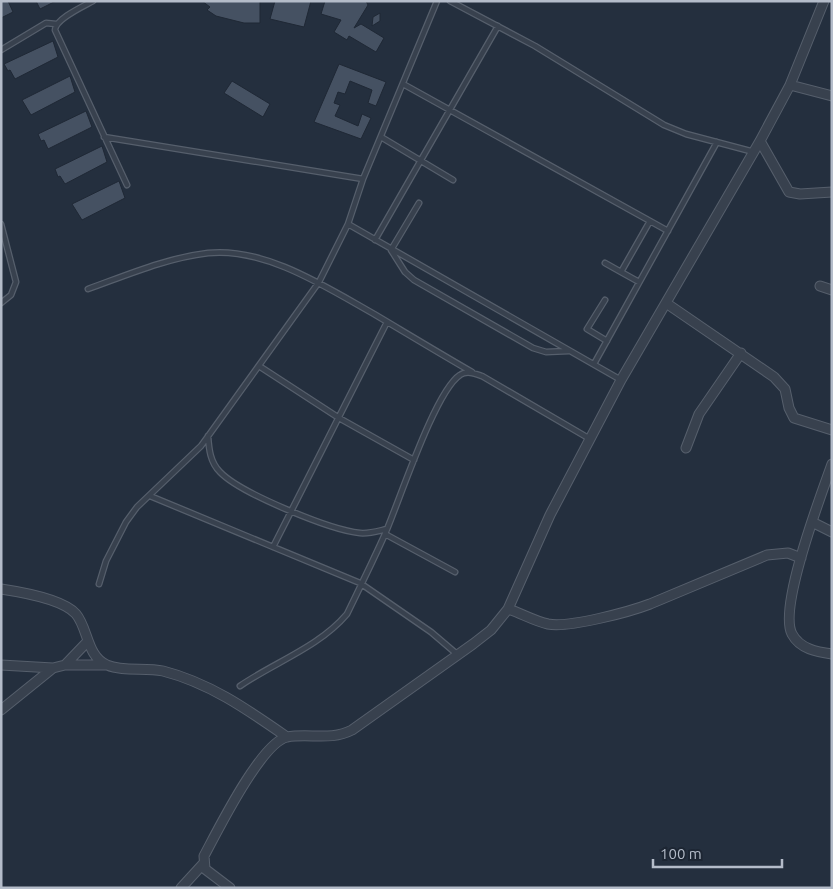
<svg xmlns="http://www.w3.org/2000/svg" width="833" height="889" font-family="Ubuntu,sans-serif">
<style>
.building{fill:#455162;stroke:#1f2835}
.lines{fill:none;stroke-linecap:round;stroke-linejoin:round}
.lane-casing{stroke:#565f6c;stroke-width:7}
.street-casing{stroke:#565f6c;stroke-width:11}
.lane{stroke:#38414e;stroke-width:4.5}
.street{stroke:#38414e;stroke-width:9}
</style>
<rect width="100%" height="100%" fill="#242f3e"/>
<path class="building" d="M1,1H8L13,12L1,18Z
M36,1H56L40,9Z
M202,1H260V23H244L216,16L207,10L210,7Z
M275,1H311L304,27L270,19Z
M325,1H366L368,5L354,28L361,24L384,38L376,52L349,36L347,40L334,32L341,20L321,14Z
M380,13V21L372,26L373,17Z
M53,41L58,57L15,79L10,70L8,71L4,64Z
M339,64L386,82L376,106L368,103L372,90L350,81L345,94L338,92L334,103L340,105L335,116L358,126L362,114L371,118L361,139L314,122Z
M70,76L75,92L31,115L22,100Z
M232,81L270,104L263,117L224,93Z
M86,111L92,127L48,149L44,140L41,141L38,134Z
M102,146L107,162L65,184L60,176L58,177L55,169Z
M119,181L125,198L82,220L72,204Z"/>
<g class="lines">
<g class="lane-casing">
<path id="lane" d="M93,1C84,6 55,19 55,30L127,185
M450,1L535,46L664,125L686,134L754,152
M1,50L46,23L56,24
M403,84L668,231
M104,137L363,179
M381,137L453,180
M419,203L391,250L405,272L414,280L533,348L546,352L569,351
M1,224L16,282L11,295L1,303
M348,224L621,380
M375,240L498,26
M605,263L621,272
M639,282L621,272L650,221
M88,289C127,275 166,258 208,253C265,247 326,287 374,314C406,333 439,353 472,372
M605,300L587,329L607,341
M594,364L717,142
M259,366L339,418L414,460
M208,436C209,449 210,462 220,472C240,493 330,530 360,533C369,534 378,531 387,529
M150,496L360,583L431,632L458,655
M385,534L455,572
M273,547L387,322
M99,584L106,561L126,522L137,507L201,446L319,282L348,224L363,179L437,1
M240,686C275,662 319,647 347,614C360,587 373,561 385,534C399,502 435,391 460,375C467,370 476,374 482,376L590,439"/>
</g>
<g class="street-casing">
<path id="street" d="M790,85L832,96
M760,141L789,192L800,194L832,192
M820,286L832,290
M666,303L774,377L785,389L789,408L794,418L832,430
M686,448L699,414L741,353
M832,464C821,495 778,608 792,634C800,649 817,652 832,654
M812,522L832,532
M1,589C21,592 63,599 76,614C88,628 87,657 107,665C123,672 146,667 163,671C210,683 248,710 287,737
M508,609C521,613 534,621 548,624C569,628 629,612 650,604L767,555L788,553L801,558
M1,665L53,668
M65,665L88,641
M1,710L53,668L65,665H105
M181,888L203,864
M230,888L205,869L204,856C218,830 261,743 287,737C309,733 331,741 352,730L473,644L491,630L508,609L550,515L621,380L760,141L790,85L824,1"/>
</g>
<use href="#lane" class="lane"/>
<use href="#street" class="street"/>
</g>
<rect width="833" height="889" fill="none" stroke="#b4bcc9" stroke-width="5"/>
<path d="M653 859v8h129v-8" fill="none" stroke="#b4bcc9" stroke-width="2.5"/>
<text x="660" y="859" font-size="15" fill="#b4bcc9" stroke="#1d2633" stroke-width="4" paint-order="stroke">100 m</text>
</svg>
